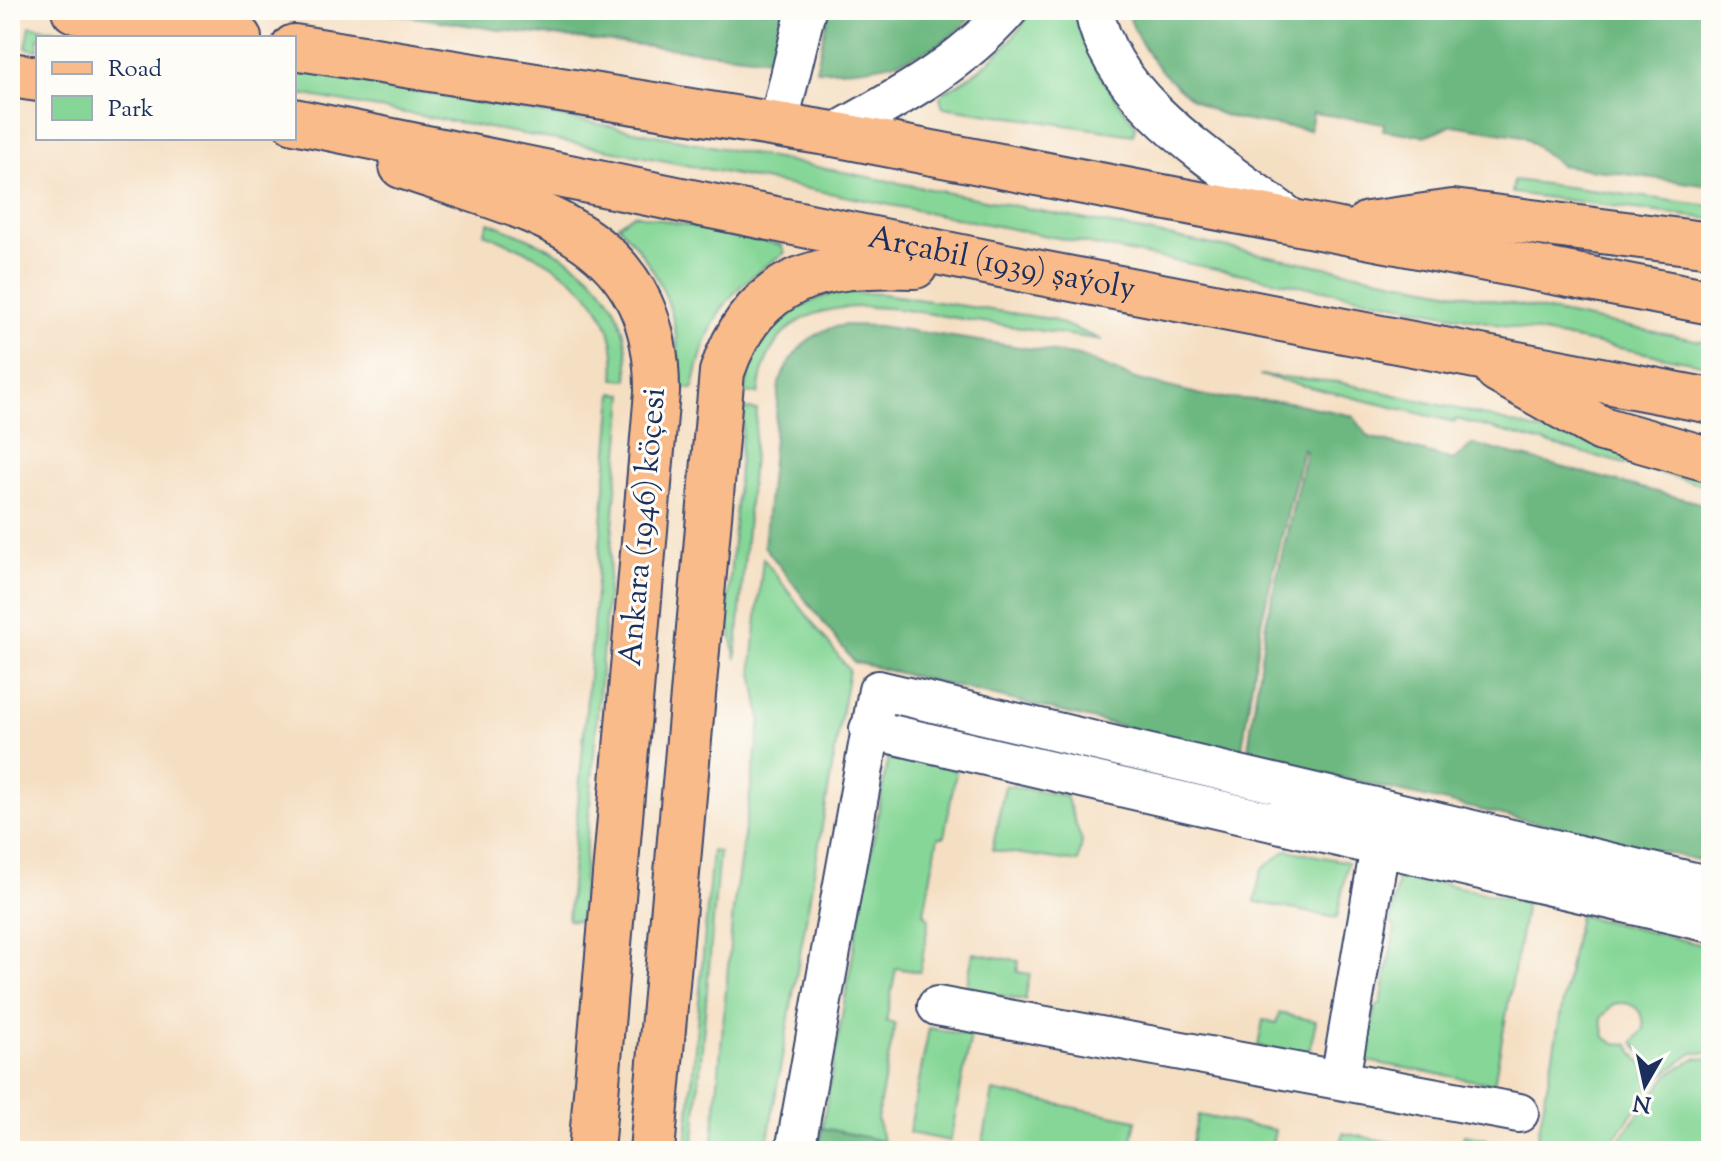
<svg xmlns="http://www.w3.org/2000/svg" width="1721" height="1161" font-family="'Sorts Mill Goudy',serif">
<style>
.green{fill:#86d797;stroke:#50837a;stroke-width:2}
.forest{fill:#6cb880;stroke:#44746f;stroke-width:2}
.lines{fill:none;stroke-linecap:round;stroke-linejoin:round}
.minor-casing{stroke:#3c496d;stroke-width:42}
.major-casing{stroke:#3c496d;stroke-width:48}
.minor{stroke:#fff;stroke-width:38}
.major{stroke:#fabb8b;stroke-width:44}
.labels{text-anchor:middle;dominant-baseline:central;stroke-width:6;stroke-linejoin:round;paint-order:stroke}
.street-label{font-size:32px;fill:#1b2f5e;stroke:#fdfcf7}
</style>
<rect width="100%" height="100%" fill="#fdfcf7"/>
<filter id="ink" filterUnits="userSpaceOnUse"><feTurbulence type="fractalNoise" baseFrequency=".0125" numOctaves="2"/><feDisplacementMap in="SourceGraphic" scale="16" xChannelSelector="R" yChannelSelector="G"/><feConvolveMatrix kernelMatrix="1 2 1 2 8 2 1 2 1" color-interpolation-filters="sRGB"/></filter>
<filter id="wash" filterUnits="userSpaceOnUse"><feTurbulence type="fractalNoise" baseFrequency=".006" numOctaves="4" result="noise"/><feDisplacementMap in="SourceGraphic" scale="32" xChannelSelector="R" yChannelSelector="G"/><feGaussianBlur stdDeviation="1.8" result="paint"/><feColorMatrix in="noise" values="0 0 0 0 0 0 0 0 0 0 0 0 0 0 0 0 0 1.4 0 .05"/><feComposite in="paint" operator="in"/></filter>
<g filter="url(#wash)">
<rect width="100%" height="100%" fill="#f5dfc3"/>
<path class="green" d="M1033,10H1074C1084,58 1107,88 1136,125L1133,135L943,107L940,97L944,92C982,72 1009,47 1033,10Z
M30,26L102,38H38V50L26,48Z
M294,70L589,122L1711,343V366L584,145L294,93Z
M1514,180L1711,206V219L1512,193Z
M634,214L781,245L785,253C727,288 705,323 693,389L680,388C680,318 666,277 618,225Z
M489,222C569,254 632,281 628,380L614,379C622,292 552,261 484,233Z
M840,292L883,294L1051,319L1102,340C1056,333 1009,326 962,319C882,306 772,280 758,394L745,393C752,340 788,304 840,292Z
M1259,375L1338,382L1458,409L1711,476V487L1456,419L1455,422Z
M613,393L624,394L580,921L568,920Z
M744,409L757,410L736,659L727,614Z
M763,558L849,670L766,1151H712L733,910L761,720L752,666Z
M888,757L950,768L956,772L944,837H938L924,913L929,919L920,972L896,968L886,1021L895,1024L877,1118L883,1141L822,1128Z
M1005,785L1066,796L1082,842L1078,862L992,850Z
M1287,850L1348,862L1337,918L1255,902L1261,870Z
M712,851L719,852L693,1151H686Z
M1399,873L1526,903L1494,1084L1366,1061L1375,1008L1381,1003L1395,928L1390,921Z
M1579,915L1711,947V1053H1693L1661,1076L1633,1042L1644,1029C1644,1009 1632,1000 1613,1004L1601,1018L1605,1037L1613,1043L1628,1044L1645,1069L1651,1089L1605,1151H1535Z
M973,953L1019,961L1017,972L1030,974L1025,1000L966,989Z
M1279,1013L1316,1021L1308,1057L1258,1046L1263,1020L1276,1023Z
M929,1028L971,1036L950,1141L909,1133Z
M1695,1058L1711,1059V1151H1611L1668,1075Z
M993,1091L1136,1120L1130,1151H981Z
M1198,1115L1275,1130L1271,1151H1190Z
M1343,1133L1436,1151H1339Z
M1464,1135L1487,1139L1484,1151H1461Z"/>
<path class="forest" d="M369,10H793L780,60L499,30Z
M829,10H977C938,60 876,72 816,70Z
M1127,10H1711V186L1560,165L1523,136L1453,125L1424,136L1383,130L1384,123L1313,113L1310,130C1286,126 1260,124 1237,119C1185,106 1142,59 1127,10Z
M845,325L879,326L1080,356L1135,379L1210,397L1289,402L1353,416L1369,437L1453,460L1473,444L1711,506V863L1247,756L1266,623L1306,451L1303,449L1261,623L1241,755L854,662L764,546L779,383C791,353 811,329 845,325Z
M822,1128L883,1141L885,1151H818Z"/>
</g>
<g filter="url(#ink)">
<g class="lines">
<g class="minor-casing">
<path id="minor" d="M1094,10C1111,103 1226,168 1296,222
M778,126L806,10
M833,134C898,98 959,66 1008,10
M869,729L1711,923
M937,1006L1519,1113
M1340,1079L1380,847
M795,1151L878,690L1711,886"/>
</g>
<g class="major-casing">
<g id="major">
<path d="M74,10L239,38"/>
<path d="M294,47L833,134L1711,302"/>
<path d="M10,75L38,79"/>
<path id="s1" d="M294,121L1025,270L1711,401"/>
<path d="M402,166C528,210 658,229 657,392L591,1151"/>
<path d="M1368,224L1453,212L1711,245"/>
<path d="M1498,371L1602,429L1711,460"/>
<path d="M652,1151L722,372C755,275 822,262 915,266"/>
</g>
</g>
<use href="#minor" class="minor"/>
<use href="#major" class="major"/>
</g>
</g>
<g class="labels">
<g class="street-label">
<text stroke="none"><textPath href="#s1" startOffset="722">Arçabil (1939) şaýoly</textPath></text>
<text transform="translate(644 527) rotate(-85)">Ankara (1946) köçesi</text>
</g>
</g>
<rect width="1721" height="1161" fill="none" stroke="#fdfcf7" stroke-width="40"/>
<rect x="36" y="36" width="260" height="104" fill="#fdfcf7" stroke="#a3aaba" stroke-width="2"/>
<rect x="52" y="62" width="40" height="12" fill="#fabb8b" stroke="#a3aaba" stroke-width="2"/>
<text x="108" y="76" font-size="24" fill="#1b2f5e">Road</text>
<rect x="52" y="96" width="40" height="24" fill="#86d797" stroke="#a3aaba" stroke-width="2"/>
<text x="108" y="116" font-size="24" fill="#1b2f5e">Park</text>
<g transform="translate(1645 1085) rotate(189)" stroke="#fdfcf7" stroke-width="6" paint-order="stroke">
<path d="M0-6L14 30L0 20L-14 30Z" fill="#1b2f5e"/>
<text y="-12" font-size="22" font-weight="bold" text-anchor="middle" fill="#1b2f5e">N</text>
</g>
</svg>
